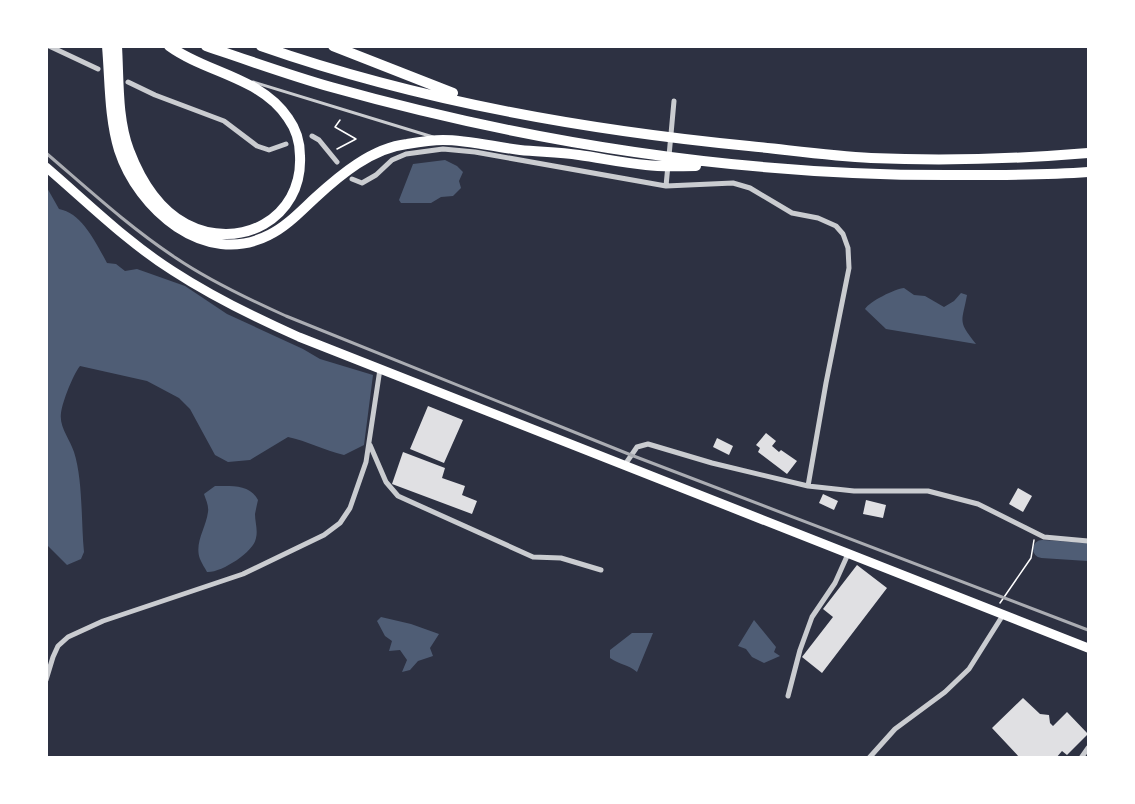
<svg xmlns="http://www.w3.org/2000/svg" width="1135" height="804" font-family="'Times New Roman',serif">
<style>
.water{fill:#4f5d75}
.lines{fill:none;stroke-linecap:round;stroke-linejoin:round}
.river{stroke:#4f5d75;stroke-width:18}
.building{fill:#e0e0e3}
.path{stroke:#fff;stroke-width:1.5}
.service{stroke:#caccd0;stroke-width:3}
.minor{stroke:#caccd0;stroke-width:5}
.trunk{stroke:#fff;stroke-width:9}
.motorway{stroke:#fff;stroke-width:10}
.rail{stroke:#abadb3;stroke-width:3}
</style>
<rect width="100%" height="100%" fill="#2d3142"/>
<path class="water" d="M445,160L457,166L463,172L459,181L461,188L453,196L441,197L431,203H401L399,200L413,164Z
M46,186L59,209C82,213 96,243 107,263L116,264L125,271L137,269L185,286L227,314L303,349L320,359L373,375L364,445L344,455C324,450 307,441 288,437L250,460L228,462L215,455L190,409L179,398L147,381L80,366C73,375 63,400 61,413C59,427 70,439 74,452C83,480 81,522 84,552L81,559L67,565L46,544Z
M904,288L914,295L925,296L944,307L954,301L961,293L967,295C962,323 957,320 976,344L886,329L865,309C870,301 895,289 904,288Z
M215,486C231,486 250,484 258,500C257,504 256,509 255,514C255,522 258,530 256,538C254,552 221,573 207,572C205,568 202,564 200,559C194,543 206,528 208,512C209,506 206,500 204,494Z
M381,617L411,624L439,634L430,648L433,656L418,661L410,670L402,672L407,660L400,650L389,651L392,641L385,636L377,621Z
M754,620L776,647L774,652L780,656L764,663L752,657L746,649L738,646Z
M632,633H653L637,672C628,664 620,665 610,658V650Z"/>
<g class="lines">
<path class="river" d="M1042,549L1088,552"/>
</g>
<path class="building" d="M428,406L463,420L444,463L410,449Z
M766,433L776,441L772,446L779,452L781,450L797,461L787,474L758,452L760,448L756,445Z
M717,438L733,446L729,455L713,447Z
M403,452L445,468L442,478L465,486L462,495L477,501L472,514L392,484Z
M1018,488L1032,496L1023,512L1009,504Z
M823,494L838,501L834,510L819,503Z
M866,500L886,505L883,518L863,514Z
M857,565L887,588L822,673L802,657L833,617L823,609Z
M1023,698L1040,714L1049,715L1050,723L1053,726L1067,712L1088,734L1067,755L1062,751L1056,758H1020L992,728Z"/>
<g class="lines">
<path class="path" d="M337,149L356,139L335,127L340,120
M1000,603L1031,558L1034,540"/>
<path class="service" d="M253,82L433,137"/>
<path class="minor" d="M49,46L98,69
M128,82L155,95L224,121L257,146L269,150L286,144
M312,136L319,140L337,162
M669,156L674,101
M352,179L362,183L376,175L392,160L406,154L443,149L475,152L666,186L733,183L750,188L792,213L818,218L836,226L843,234L848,248L849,268L826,383L808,486
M666,186L668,165
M370,445L386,482L398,496L533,557L561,558L601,570
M624,466L637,447L648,444L712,463L808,486L854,491H928L978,504L1044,537L1088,541
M46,680L53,657L58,646L68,637L103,621L243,574L324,535L340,523L350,508L366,462L380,369
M788,696L800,650L812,617L835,583L848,554
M869,758L895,729L945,692L969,669L1003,615
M1081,758L1088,748"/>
<path class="trunk" d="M46,167C88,203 127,242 173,271C213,297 256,318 299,337L1088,648"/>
<path class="motorway" d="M107,46C110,81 109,117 119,150C138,209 205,268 269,235C286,227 301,211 315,198C340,175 372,148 407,144C419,142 432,140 443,140C468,140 495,147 520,150C539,152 559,152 579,155C601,158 623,163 646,165C662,167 679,166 696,166
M117,46C119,80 117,118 129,150C140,179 158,209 186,224C239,252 303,219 300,156C300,143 296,129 288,118C261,77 206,73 169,46
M206,46C247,60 289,75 331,87C538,145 751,177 966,175C1007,175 1048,175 1088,172
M261,46C418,101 584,130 749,146C789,150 830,156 871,158C943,161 1017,159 1088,153
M333,46L453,93"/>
<path class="rail" d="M46,153C88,189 129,227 176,258C210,281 248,299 286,316L631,455L1088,630"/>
</g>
<rect width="1135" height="804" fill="none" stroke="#ffffff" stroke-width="96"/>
</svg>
